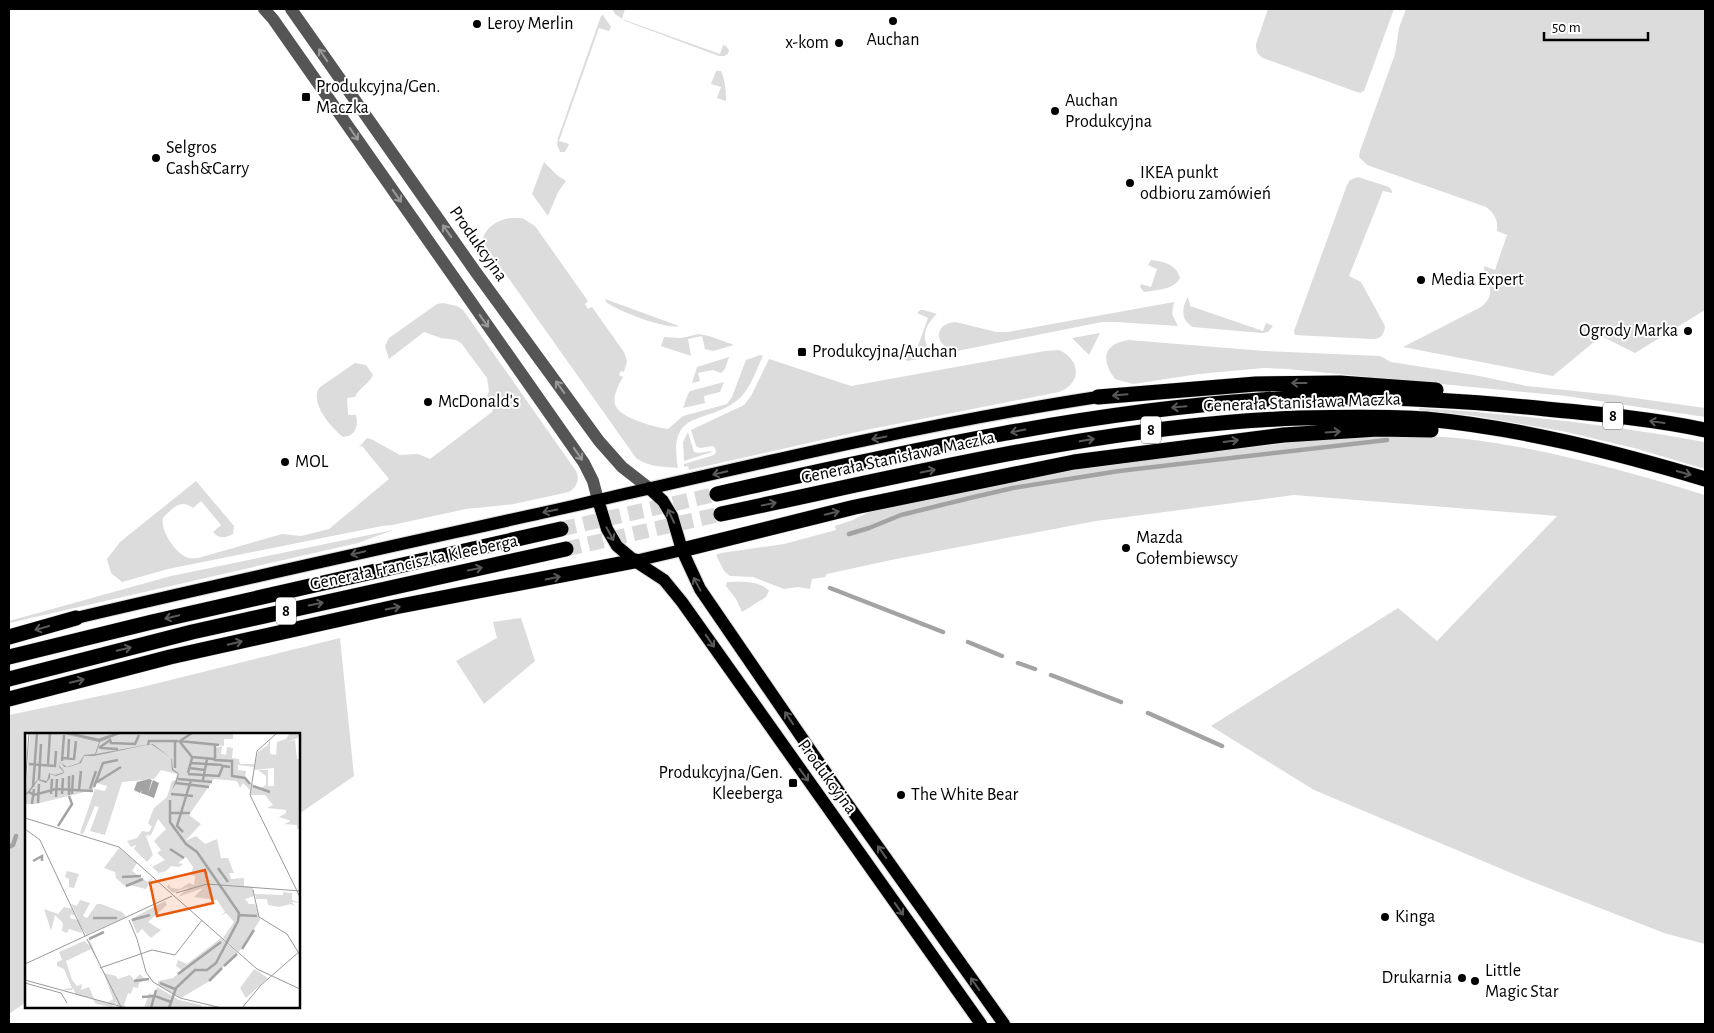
<svg xmlns="http://www.w3.org/2000/svg" width="1714" height="1033" font-family="'Alegreya Sans',sans-serif">
<style>
.green{fill:#dcdcdc}
.lines{fill:none;stroke-linecap:round;stroke-linejoin:round}
.stream{stroke:#a3a3a3;stroke-width:4.5}
.highway-tunnel{stroke:#d9d9d9;stroke-width:15;stroke-dasharray:15 8;stroke-linecap:butt}
.major-casing{stroke:#dbdbdb;stroke-width:14}
.highway-casing{stroke:#dbdbdb;stroke-width:16}
.minor{stroke:#555;stroke-width:12}
.major{stroke:#000;stroke-width:12}
.highway{stroke:#000;stroke-width:15}
.oneway{stroke:#999}
.oneway2{stroke:#595959}
.poi-dot{fill:#000;stroke:#fff;stroke-width:2}
.labels{text-anchor:middle;dominant-baseline:central;stroke-width:4;stroke-linejoin:round;paint-order:stroke}
.shield{fill:#fff;stroke:#4c4c4c;stroke-width:1}
.shield-label{font-size:16px;font-weight:bold;fill:#000}
.poi-label{font-size:18px;fill:#000;stroke:#fff;text-anchor:start}
.street-label{font-size:18px;fill:#000;stroke:#fff}
.inset-river{fill:none;stroke:#a3a3a3;stroke-width:2.5}
.inset-road{fill:none;stroke:#999;stroke-width:1}
.view{fill:#e8590c;fill-opacity:0.15;stroke:#e8590c;stroke-width:2.5}
.inset-edge{fill:none;stroke:#000;stroke-width:2.5}
</style>
<rect width="100%" height="100%" fill="#fff"/>
<path class="green" d="M612,9H625L622,19L720,54L723,45L726,46L729,50L728,54L724,56H719L625,21L615,14Z
M1268,9H1394L1364,91L1360,93L1354,91L1263,58C1257,54 1256,51 1256,44Z
M1406,9H1705V310L1635,353L1601,336L1553,376L1403,347L1481,307C1499,292 1485,284 1484,266L1495,270L1507,235L1497,231C1498,220 1495,214 1486,207L1367,165L1359,157L1360,151L1395,54L1399,28Z
M603,15L611,27L609,31L599,28L559,141L569,144L565,152H560L557,145L558,138L601,16Z
M716,71H721C724,76 727,95 726,101L717,98L721,87L711,84Z
M544,162L557,175L566,181L558,192L548,216L532,194Z
M1358,177L1389,187L1392,191V193L1383,191L1349,276L1361,282L1385,326C1384,335 1381,339 1372,339L1295,335L1294,331L1347,185L1350,180Z
M510,218H522L535,226L588,301L585,304L588,309L592,307L624,352L627,361L624,372L621,371L619,375L623,377C619,384 613,395 615,404C618,418 655,427 668,429L683,416L727,404L732,397L746,360L760,355L763,356C757,368 751,387 741,397C709,427 667,405 678,468C661,466 651,468 636,458L487,248L482,240C486,227 497,220 510,218Z
M1151,260C1163,261 1177,265 1180,278C1174,290 1156,290 1144,292L1140,287L1141,284L1151,287L1157,269L1148,265Z
M1188,297L1190,306L1263,331L1266,323L1273,326L1268,332L1262,333L1193,327C1181,320 1181,309 1188,297Z
M605,299L679,326H680C667,330 617,311 606,302Z
M1174,302L1172,314L1178,326L1116,322H1102L957,351C934,348 932,323 956,322L996,332H1008Z
M443,303L457,306L463,310L576,471C580,479 577,487 569,492L514,504L466,509L392,525L382,526L168,569L122,582L111,573L107,559L120,542L196,481L234,526L233,534C226,538 218,539 213,532L221,525L201,501L193,508C180,498 172,509 163,518C160,530 175,552 186,557C190,559 194,558 198,558L282,534L301,536L329,529L389,479L362,446L359,447L367,438L371,439L400,455L418,454L430,459L492,412L496,401L487,396L489,391L487,378L461,343L456,340L441,338L424,332L389,359L385,346L389,338L437,304Z
M920,310H924L937,314C923,326 920,342 934,356L907,361L903,357V353L914,357L928,318L917,313Z
M1100,333L1089,355L1072,338Z
M699,334L709,336L734,345L713,351L705,349L702,336L688,339L691,356L661,346L664,337L681,338Z
M1129,340L1264,351L1380,356L1391,362L1474,375L1527,386L1613,395L1705,408V417L1566,396L1287,369L1264,368L1199,374L1133,384L1115,379C1100,359 1104,343 1129,340Z
M1059,350C1081,360 1082,383 1059,392L866,430L689,470L688,466L684,467V464L714,455L716,452L715,448L713,446L700,448L696,446L691,430L744,405L751,396L769,359L851,386L1045,351Z
M729,357L725,369L721,373L713,370L698,373L700,381L692,383L697,367Z
M355,363L366,365L373,375C369,384 359,388 355,397L347,398L348,415H356C359,426 355,437 343,437C332,428 308,402 320,387Z
M724,382L720,392L704,396L705,403L683,408L688,394L690,391Z
M1420,408C1516,414 1611,425 1705,442V469L1634,448L1562,431L1475,416L1418,410Z
M688,432L694,452L699,453L711,451L712,452L684,461L683,442Z
M1413,435C1431,436 1449,437 1467,439C1548,449 1627,471 1705,495V944L1664,933L1523,878L1314,790L1211,726L1398,608L1437,641L1557,516L1294,495L1096,521L891,560L827,574L825,577L812,579L810,589L798,587L784,589L753,577L730,576L724,571L716,555L721,553L784,544L836,530L835,526L853,520L869,512L961,491L1095,466L1328,438Z
M393,530L358,543L9,623V621L171,576Z
M727,582C741,582 759,580 769,591L766,597L742,612L736,599L726,586Z
M521,618L535,661L484,704L456,661L497,638L493,622Z
M340,638L354,776L299,814V734H26V1002L9,1014V715L138,688Z"/>
<g class="lines">
<path class="stream" d="M849,534L869,528L901,515L974,497L1013,488L1119,471L1387,440
M830,588L943,632
M968,642L1002,656
M1018,663L1035,669
M1051,675L1121,702
M1148,713L1222,746
M9,847L13,845L16,836"/>
<path class="highway-tunnel" d="M561,529L717,494
M566,549L721,514"/>
<g class="major-casing">
<path id="major" d="M649,488L663,501L672,516L682,550L700,589L846,802L1004,1024
M598,500L607,529L617,546L635,561L664,580L682,602L981,1024
M635,561L682,550
M76,618C241,579 407,543 573,506C747,466 922,424 1098,397"/>
</g>
<g class="highway-casing">
<path id="highway" d="M1098,397L1256,384L1340,383L1436,390
M717,494C897,454 1077,412 1261,400C1356,394 1451,399 1546,409C1599,414 1653,419 1705,430
M721,514C912,474 1104,425 1300,418C1342,417 1384,416 1426,419C1521,428 1614,452 1705,479
M682,550L855,507L1074,462L1284,435L1378,429L1431,430
M9,637L76,618
M9,657L152,622L561,529
M9,679L192,632L566,549
M9,699L170,657L395,607L635,561"/>
</g>
<path class="minor" d="M264,9L273,19L584,463L593,481L598,500
M291,9L475,271L599,441L622,467L649,488"/>
<use href="#major" class="major"/>
<use href="#highway" class="highway"/>
</g>
<defs><path id="oneway-shaft" d="M-6 0H5M1.5-3L5.5 0L1.5 3" fill="none" stroke-width="1.6" stroke-linecap="round" stroke-linejoin="round" transform="scale(1.25)"/></defs>
<g class="oneway">
<use href="#oneway-shaft" transform="translate(323 55) rotate(-125)"/>
<use href="#oneway-shaft" transform="translate(354 134) rotate(55)"/>
<use href="#oneway-shaft" transform="translate(397 196) rotate(55)"/>
<use href="#oneway-shaft" transform="translate(447 231) rotate(-125)"/>
<use href="#oneway-shaft" transform="translate(484 321) rotate(55)"/>
<use href="#oneway-shaft" transform="translate(560 387) rotate(-126)"/>
<use href="#oneway-shaft" transform="translate(578 454) rotate(55)"/>
</g>
<g class="oneway2">
<use href="#oneway-shaft" transform="translate(1299 383) rotate(180)"/>
<use href="#oneway-shaft" transform="translate(1120 395) rotate(175)"/>
<use href="#oneway-shaft" transform="translate(1179 407) rotate(175)"/>
<use href="#oneway-shaft" transform="translate(1657 422) rotate(-172)"/>
<use href="#oneway-shaft" transform="translate(1018 431) rotate(169)"/>
<use href="#oneway-shaft" transform="translate(1333 432) rotate(-4)"/>
<use href="#oneway-shaft" transform="translate(879 438) rotate(168)"/>
<use href="#oneway-shaft" transform="translate(1087 440) rotate(-10)"/>
<use href="#oneway-shaft" transform="translate(1231 441) rotate(-7)"/>
<use href="#oneway-shaft" transform="translate(928 471) rotate(-12)"/>
<use href="#oneway-shaft" transform="translate(720 473) rotate(167)"/>
<use href="#oneway-shaft" transform="translate(1684 473) rotate(16)"/>
<use href="#oneway-shaft" transform="translate(769 504) rotate(-12)"/>
<use href="#oneway-shaft" transform="translate(550 511) rotate(168)"/>
<use href="#oneway-shaft" transform="translate(832 513) rotate(-14)"/>
<use href="#oneway-shaft" transform="translate(671 516) rotate(-115)"/>
<use href="#oneway-shaft" transform="translate(610 534) rotate(62)"/>
<use href="#oneway-shaft" transform="translate(358 553) rotate(167)"/>
<use href="#oneway-shaft" transform="translate(475 569) rotate(-12)"/>
<use href="#oneway-shaft" transform="translate(553 578) rotate(-11)"/>
<use href="#oneway-shaft" transform="translate(697 584) rotate(-118)"/>
<use href="#oneway-shaft" transform="translate(316 604) rotate(-12)"/>
<use href="#oneway-shaft" transform="translate(393 608) rotate(-12)"/>
<use href="#oneway-shaft" transform="translate(172 617) rotate(167)"/>
<use href="#oneway-shaft" transform="translate(42 628) rotate(164)"/>
<use href="#oneway-shaft" transform="translate(710 641) rotate(55)"/>
<use href="#oneway-shaft" transform="translate(235 643) rotate(-13)"/>
<use href="#oneway-shaft" transform="translate(124 649) rotate(-14)"/>
<use href="#oneway-shaft" transform="translate(77 681) rotate(-14)"/>
<use href="#oneway-shaft" transform="translate(789 718) rotate(-124)"/>
<use href="#oneway-shaft" transform="translate(804 775) rotate(54)"/>
<use href="#oneway-shaft" transform="translate(882 852) rotate(-125)"/>
<use href="#oneway-shaft" transform="translate(899 909) rotate(55)"/>
<use href="#oneway-shaft" transform="translate(975 984) rotate(-125)"/>
</g>
<g class="poi-dot">
<circle cx="893" cy="21" r="5"/>
<circle cx="477" cy="24" r="5"/>
<circle cx="839" cy="43" r="5"/>
<rect x="301" y="92" width="10" height="10" rx="2.5"/>
<circle cx="1055" cy="111" r="5"/>
<circle cx="156" cy="158" r="5"/>
<circle cx="1130" cy="183" r="5"/>
<circle cx="1421" cy="280" r="5"/>
<circle cx="1688" cy="331" r="5"/>
<rect x="797" y="347" width="10" height="10" rx="2.5"/>
<circle cx="428" cy="402" r="5"/>
<circle cx="285" cy="462" r="5"/>
<circle cx="1126" cy="548" r="5"/>
<rect x="788" y="778" width="10" height="10" rx="2.5"/>
<circle cx="901" cy="795" r="5"/>
<circle cx="1385" cy="917" r="5"/>
<circle cx="1462" cy="978" r="5"/>
<circle cx="1475" cy="981" r="5"/>
</g>
<g class="labels">
<g class="shield">
<rect x="1603" y="402.5" width="20" height="27" rx="4"/>
<rect x="1141" y="416.5" width="20" height="27" rx="4"/>
<rect x="276" y="597.5" width="20" height="27" rx="4"/>
</g>
<g class="shield-label">
<text x="1613" y="416">8</text>
<text x="1151" y="430">8</text>
<text x="286" y="611">8</text>
</g>
<g class="poi-label">
<text x="487" y="24">Leroy Merlin</text>
<text x="893" y="40" text-anchor="middle">Auchan</text>
<text x="829" y="43" text-anchor="end">x-kom</text>
<text x="316" y="87">Produkcyjna/Gen.<tspan x="316" dy="21">Maczka</tspan></text>
<text x="1065" y="101">Auchan<tspan x="1065" dy="21">Produkcyjna</tspan></text>
<text x="166" y="148">Selgros<tspan x="166" dy="21">Cash&amp;Carry</tspan></text>
<text x="1140" y="173">IKEA punkt<tspan x="1140" dy="21">odbioru zamówień</tspan></text>
<text x="1431" y="280">Media Expert</text>
<text x="1678" y="331" text-anchor="end">Ogrody Marka</text>
<text x="812" y="352">Produkcyjna/Auchan</text>
<text x="438" y="402">McDonald's</text>
<text x="295" y="462">MOL</text>
<text x="1136" y="538">Mazda<tspan x="1136" dy="21">Gołembiewscy</tspan></text>
<text x="783" y="773" text-anchor="end">Produkcyjna/Gen.<tspan x="783" dy="21">Kleeberga</tspan></text>
<text x="911" y="795">The White Bear</text>
<text x="1395" y="917">Kinga</text>
<text x="1485" y="971">Little<tspan x="1485" dy="21">Magic Star</tspan></text>
<text x="1452" y="978" text-anchor="end">Drukarnia</text>
</g>
<g class="street-label">
<text transform="translate(478 244) rotate(55)">Produkcyjna</text>
<text transform="translate(1302 403) rotate(-2)">Generała Stanisława Maczka</text>
<text transform="translate(898 458) rotate(-12)">Generała Stanisława Maczka</text>
<text transform="translate(414 563) rotate(-12)">Generała Franciszka Kleeberga</text>
<text transform="translate(827 777) rotate(54)">Produkcyjna</text>
</g>
</g>
<g transform="translate(25 733)">
<rect width="275" height="275" fill="#fff"/>
<path d="M5,0H208V6H199V13L191,12V15L197,13L196,21L201,22L202,14L208,15L207,25L214,26L215,31H229V34L213,32V37L221,38L220,45L226,50L225,57L218,50L215,55L212,48L189,46L164,82L176,91L160,108L171,103L180,111L192,106L196,125H203L209,140H204L206,146L219,145V153L228,154L229,163L220,166L224,171H230L235,187L214,219L198,205L209,189L201,180L195,183L200,179L192,167L169,164L178,155L153,164L164,154L148,160L142,154L144,151L146,155L155,156L164,150L169,152L170,143L166,142L168,134L161,124L153,130L158,131L154,134L146,133L141,138L134,140L127,134L140,127L132,120L136,117L129,108L141,96L133,86L127,100L123,105L124,101L121,103L128,122L122,129L109,116L111,112L106,114L102,108L112,105L117,98L124,99L127,94L123,90L129,75L142,64L147,48L151,47L144,44L151,47L152,41L136,37L129,46L97,49L80,102L65,98L74,74L70,73L58,101L55,100L70,56L80,58L82,53L71,50L68,57L11,71H0ZM265,0H275L273,5L262,9L270,7L272,26H275V96H272V92L259,91L266,88L254,84L261,80V77L242,75L248,72L240,62H225L227,51L236,55L241,52V43L233,37H243V53H249V35L229,37L233,19L243,12L245,6V21L251,22L252,9L261,6ZM94,115L112,130L107,138L122,149L128,144L121,156L105,152L101,154L91,145L90,139L79,135ZM42,138L54,141L49,155L44,154V146L40,144ZM258,159L267,160V167L275,170L267,169L270,174L266,171L254,174L243,172L242,166H231L230,161L258,162ZM55,167L65,170L58,183L62,185L72,171H76L97,179L101,184L61,202L55,192L57,200L44,196L42,200L37,198L38,190L30,182L26,198L19,176L33,181L39,174L47,176L50,183L46,181L45,185L52,187L53,186L46,171L52,173ZM140,168L142,172L123,189L136,197L126,205L117,196L112,201L106,186ZM64,205L74,229L66,216L41,228L47,247L52,253L57,251L56,257L64,254L69,266L82,270L88,266L77,235L79,240L91,243L93,246L105,242L109,247L115,241L121,247L114,250L113,255L108,254L106,261L103,260L99,272L102,275L92,272L90,267L91,271L86,272L92,275L71,271L67,265L51,262L48,255L47,257H40L39,256L47,255L39,236L32,233V229L37,227L34,219L59,208L65,213ZM196,205L213,220L183,249L156,265L133,252V248L148,245L157,237L151,233L153,227L162,231ZM229,236L243,245L221,265L215,255ZM132,254L154,267L176,272L178,275H119L124,260L129,262Z" fill="#dcdcdc"/>
<path d="M34,0L74,8L97,0L75,9L71,21L125,11H128L146,25L147,27L148,36L153,40L154,41L152,49L147,57L145,70L147,57L153,41L147,37L146,25L126,11L69,23H59L56,30L44,34H39L36,29L34,32L39,38V40L31,43L25,41V45L21,50L13,47L4,60L0,62L13,46L22,48L24,40L30,42L39,39L34,34L35,29L42,34L54,30L59,22L70,21L74,9ZM124,46L127,47L123,61L128,47L134,50L129,65L116,60L117,57L115,60L109,57L112,49Z" fill="#a3a3a3"/>
<path class="inset-river" d="M42,0L74,7L94,0M167,0L155,8L194,12M150,9V35M155,9L167,24L189,26M123,12L124,8H153M190,13V27L207,28V43L220,45L225,51M74,15L85,7L86,10L110,11L114,2M76,15L93,16M38,25L49,26L51,8M43,25L44,6M37,28L39,2M166,30L197,32M4,31L30,33L31,18M23,31L25,0M164,35L180,37M163,40L167,25M163,41L194,43L198,33L205,34M14,46L16,11M153,46L187,49M178,47L182,26M72,49L96,34M151,50L184,54M228,53L245,59M8,54L12,0M69,54L78,30L93,27M65,56L71,38M54,57L56,38M4,59L9,62L31,56L68,58M26,61L27,46M37,61L38,45M47,61L48,42M146,61L168,63M44,62V43M31,64L32,46M13,70L14,51M7,71L9,56M144,80H165M33,93L47,71L44,63M158,99L152,93L166,47M145,116L159,125M8,128L17,123V128M193,135L203,149M97,144L116,143M101,153L118,146M214,182L232,183M68,185H92M107,187L125,182M64,206L79,199M217,216L229,197M199,233L212,221M153,241L196,209M109,248L124,246M184,248L197,235M135,250L150,256M117,264L130,263L146,269M126,275L131,257M144,275L151,255L170,237H182L191,230L213,188L214,180L172,119L161,111L145,89V67"/>
<path class="inset-road" d="M252,0L232,18L225,62L275,164M0,54L4,0M0,85L94,114L148,162M0,96L15,107L60,203M228,157L234,184L262,201L275,222M151,160L182,151L275,158M148,162L232,236L275,256M104,187L112,206M62,206L96,274M112,206L121,239L128,249L155,265L176,270M0,231L147,163M75,235L127,217L150,222L177,187M0,247L101,275M0,250L36,260L42,270M176,270L197,275M217,275L236,252L275,218"/>
<path class="view" d="M180,137L188,170L132,183L125,150Z"/>
<rect width="275" height="275" class="inset-edge"/>
</g>
<rect width="1714" height="1033" fill="none" stroke="#000000" stroke-width="20"/>
<path d="M1544 32v8h104v-8" fill="none" stroke="#000000" stroke-width="2.5"/>
<text x="1552" y="32" font-size="15" fill="#000000" stroke="#ffffff" stroke-width="4" paint-order="stroke">50 m</text>
</svg>
